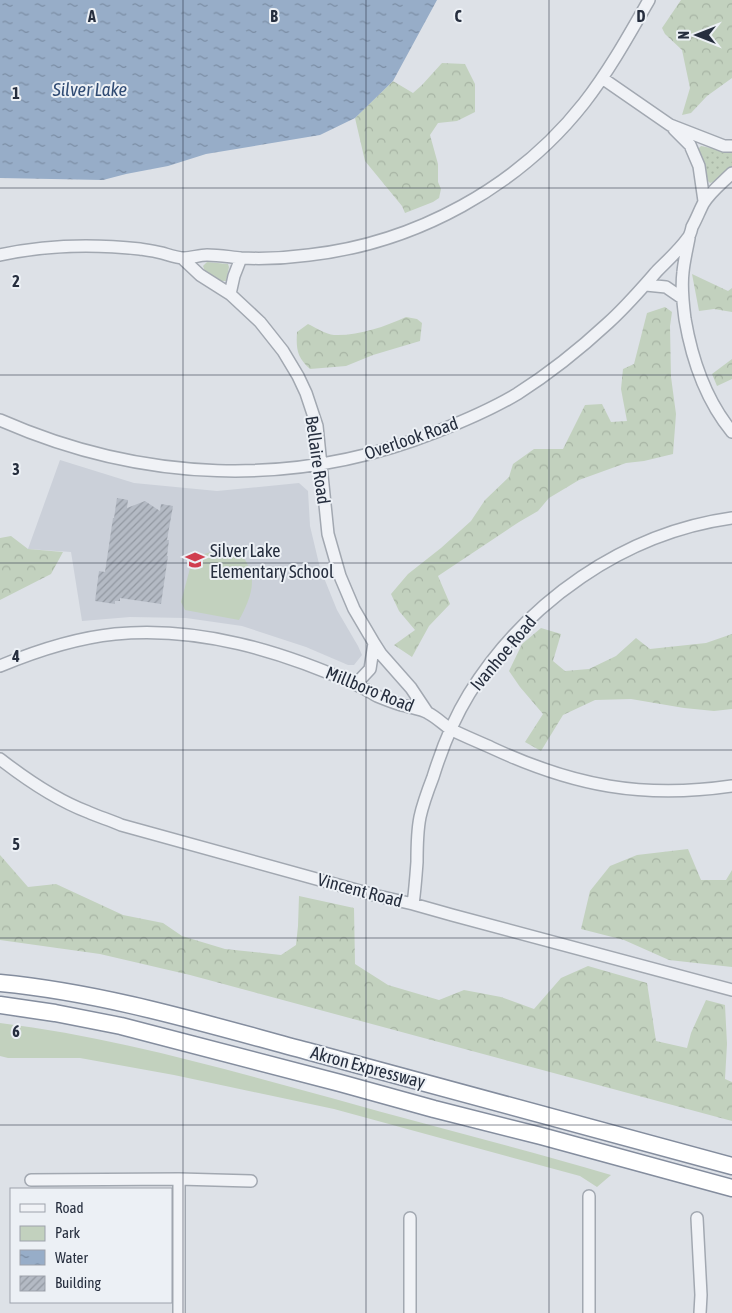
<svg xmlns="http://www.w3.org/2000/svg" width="732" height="1313" font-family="'Asap Condensed',sans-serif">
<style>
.built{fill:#cbd0d9}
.green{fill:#c2d1be}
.forest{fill:url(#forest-crowns)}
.garden{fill:url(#garden-dots)}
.water{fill:url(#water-ripples)}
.building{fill:url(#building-hatch)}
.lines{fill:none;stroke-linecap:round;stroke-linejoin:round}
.minor-casing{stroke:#a2a8b1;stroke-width:14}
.highway-casing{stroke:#848d9e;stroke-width:19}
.minor{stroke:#f0f2f6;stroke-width:11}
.highway{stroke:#fff;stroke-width:16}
.grid{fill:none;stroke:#262e3e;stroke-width:1;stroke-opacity:0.55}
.labels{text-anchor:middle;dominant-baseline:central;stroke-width:4;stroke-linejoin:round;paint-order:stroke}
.street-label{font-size:18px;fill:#262e3e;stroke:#ecf0f5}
.poi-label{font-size:18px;fill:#262e3e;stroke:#ecf0f5;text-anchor:start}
.water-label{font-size:19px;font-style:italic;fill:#304b73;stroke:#ecf0f5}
.grid-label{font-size:16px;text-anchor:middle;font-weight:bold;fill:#262e3e;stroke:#ecf0f5;stroke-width:4;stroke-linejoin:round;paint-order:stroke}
</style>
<defs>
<pattern id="forest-crowns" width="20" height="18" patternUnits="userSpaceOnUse" patternTransform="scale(1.25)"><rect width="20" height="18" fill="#c2d1be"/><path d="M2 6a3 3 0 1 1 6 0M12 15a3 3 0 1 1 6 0" fill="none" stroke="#a7b4a4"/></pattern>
<pattern id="garden-dots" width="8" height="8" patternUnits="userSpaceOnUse" patternTransform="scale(1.25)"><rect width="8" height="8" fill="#c2d1be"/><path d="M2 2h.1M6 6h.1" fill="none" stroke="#a7b4a4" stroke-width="1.8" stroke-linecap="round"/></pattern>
<pattern id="water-ripples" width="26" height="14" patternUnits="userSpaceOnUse" patternTransform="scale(1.25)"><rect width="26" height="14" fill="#97adc8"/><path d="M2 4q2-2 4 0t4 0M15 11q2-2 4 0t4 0" fill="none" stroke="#7b8da4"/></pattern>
<pattern id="building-hatch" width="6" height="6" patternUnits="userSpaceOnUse" patternTransform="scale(1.25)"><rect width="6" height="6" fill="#b4bac4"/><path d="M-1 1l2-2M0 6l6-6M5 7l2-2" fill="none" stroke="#9298a1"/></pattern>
</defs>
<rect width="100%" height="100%" fill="#dde1e7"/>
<path class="built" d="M60,460L134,483L217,491L299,483L308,491L310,526L320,568L337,610L358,646L362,655L354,665H348L306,647L242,626L186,618L130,617L82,621L71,552L28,549Z"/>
<path class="green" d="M701,146L732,152V166L713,182L710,183L708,181L699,153V148Z
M207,262L228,264L229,267L226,281H221L205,271L203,266Z
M237,545C241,554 249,564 251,574C255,589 246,607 239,620L185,610L181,602L193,557Z
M0,1023C114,1037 224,1069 335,1099C427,1125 520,1148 611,1175L597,1187L580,1176L334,1109L174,1075L80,1058H8L0,1056Z"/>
<path class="forest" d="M681,0H732V78L707,96L691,113L682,115L690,88L682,50L665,34L662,28Z
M442,63L465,64L475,84V112L457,121L438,123L430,135L438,164V182L441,189L439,198L433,202L405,213L402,206L365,161L355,118L393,81L413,93L422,85Z
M692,274L728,291L732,288V312L714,309L699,311Z
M665,307L672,312L670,326L671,377L676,414L673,454L644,461L626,463L579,480L549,498L538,511L519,522L438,576L450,604L429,626L412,657L394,645L415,630L399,611L391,594L408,574L441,548L471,521L485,500L509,477L513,464L534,449H563L585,405L602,404L611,422L627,421L621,389L623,369L634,364L647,313Z
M406,317L417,319L422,323L420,341L373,355L346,366L310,369C297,357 296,349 297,332L308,324C316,328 326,334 334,335C358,336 384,327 406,317Z
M732,359V379L717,386L712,374Z
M11,536L28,549L63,552L51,574L0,600V538Z
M541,628L561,634L553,661L565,671L589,669L616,656L636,638L650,649L706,643L732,634V709L714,711L684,708L631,699L595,700L563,715L541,751L525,742L543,714L520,687L509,671L522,644Z
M688,849L701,880H726L732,870V967L669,960L624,940L581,929L590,891L610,866L637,855Z
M0,855L28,887L56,884L123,915L163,923L182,936L225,949L281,955L296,945L298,926L299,896L354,908L355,964L388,985L439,1000L464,990L501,997L534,1009L561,978L588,966L647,983L656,1041L687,1048L691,1033L706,1000L725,1005L727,1044L725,1079L732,1082V1121L190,975L100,954L0,940Z"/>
<path class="garden" d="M705,152L729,153L732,155V163C721,163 724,168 717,175L711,176C706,170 703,159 705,152Z"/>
<path class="water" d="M0,0H437L393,81L355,118L320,135L206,154L168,166L126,174L103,180L0,178Z"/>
<path class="building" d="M117,498L128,500L127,508L145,501L160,511L161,504L173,506L167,540H169L167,556H168L161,604L120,598V601H115V604L95,601L99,571L105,572L113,518H114Z"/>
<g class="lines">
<g class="minor-casing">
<path id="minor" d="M602,78L670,125L724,146H732
M674,129L690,145L699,166L704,201
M689,238C687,249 684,261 683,272C681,288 683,303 685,319C692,360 705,399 732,432
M0,255C45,245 94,244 140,249C147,250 155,251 162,253C169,255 177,258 184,258C192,258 199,255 207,255C218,255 230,257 241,258C263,259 287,258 309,255C416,243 518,187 584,103C609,71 629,35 649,0
M182,258L200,275L230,294L260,322L283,351L298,376L306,393L317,426L328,534L340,576L354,609L374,643L370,669L356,684
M646,285L666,287L682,298
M230,294L234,276L241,258
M0,420C141,482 293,489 436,432C464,421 492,409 517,394C550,373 580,349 608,323C626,307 642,288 658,270C668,260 679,250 687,239C690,236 691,232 692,227C696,220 699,212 703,204C710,192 722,183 732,173
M374,643L381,654L411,688L427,712
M0,666C36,651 76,638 115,634C199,626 281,651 357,685C364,688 370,692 377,696C387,700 396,704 406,706C413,708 422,709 428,713C436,717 443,724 450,729C464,736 479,742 492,748C574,786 643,799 732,786
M0,759C27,780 56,800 88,812C99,817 110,820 121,825L378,896L413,904L452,915L732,990
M413,904C415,890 416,876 417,862C417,847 417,832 420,817C423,803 428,790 433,777C442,748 453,720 469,694C526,602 624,533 732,518
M179,1179V1313
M31,1180L179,1179L251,1181
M589,1196V1313
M697,1218L701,1295L700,1313
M410,1313V1218"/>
</g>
<g class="highway-casing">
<path id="highway" d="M0,983C105,993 206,1024 307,1051C449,1089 591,1127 732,1166
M0,1005L55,1013L121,1026L340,1083L434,1109L541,1136L732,1188"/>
</g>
<use href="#minor" class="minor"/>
<use href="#highway" class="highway"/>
</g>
<path class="grid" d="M183,0V1313M366,0V1313M549,0V1313M0,188H732M0,375H732M0,563H732M0,750H732M0,938H732M0,1125H732"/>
<defs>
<g id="school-bare" transform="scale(1.5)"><path d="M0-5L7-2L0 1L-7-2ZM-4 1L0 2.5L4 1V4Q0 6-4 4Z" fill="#d03e4f" stroke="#ecf0f5" stroke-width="2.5" paint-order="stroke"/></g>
</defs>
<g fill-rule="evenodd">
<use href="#school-bare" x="195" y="560"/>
</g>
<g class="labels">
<g class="street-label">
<text transform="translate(411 438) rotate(-19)">Overlook Road</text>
<text transform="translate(318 460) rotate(82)">Bellaire Road</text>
<text transform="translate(503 653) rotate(-50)">Ivanhoe Road</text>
<text transform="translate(370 689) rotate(22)">Millboro Road</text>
<text transform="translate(360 890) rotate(15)">Vincent Road</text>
<text transform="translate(368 1067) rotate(15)">Akron Expressway</text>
</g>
<g class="poi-label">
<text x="210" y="550">Silver Lake<tspan x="210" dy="21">Elementary School</tspan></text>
</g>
<g class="water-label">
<text x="90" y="89">Silver Lake</text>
</g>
</g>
<g class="grid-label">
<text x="92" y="22">A</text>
<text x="274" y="22">B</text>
<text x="458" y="22">C</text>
<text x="641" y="22">D</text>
<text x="16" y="99">1</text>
<text x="16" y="287">2</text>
<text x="16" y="475">3</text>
<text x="16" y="662">4</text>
<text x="16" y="850">5</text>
<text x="16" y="1037">6</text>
</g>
<rect x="10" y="1188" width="162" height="115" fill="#ecf0f5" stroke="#9da2ac"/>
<rect x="20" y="1204" width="25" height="8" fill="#f0f2f6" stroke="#9da2ac"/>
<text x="55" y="1213" font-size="15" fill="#262e3e">Road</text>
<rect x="20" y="1226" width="25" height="15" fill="#c2d1be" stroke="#9da2ac"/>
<text x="55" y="1238" font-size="15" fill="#262e3e">Park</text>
<rect x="20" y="1250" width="25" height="15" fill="url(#water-ripples)" stroke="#9da2ac"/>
<text x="55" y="1263" font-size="15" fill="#262e3e">Water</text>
<rect x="20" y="1276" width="25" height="15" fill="url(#building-hatch)" stroke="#9da2ac"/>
<text x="55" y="1288" font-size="15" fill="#262e3e">Building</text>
<g transform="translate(697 35) rotate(270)" stroke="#ecf0f5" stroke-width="4" paint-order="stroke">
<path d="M0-4L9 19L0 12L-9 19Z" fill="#262e3e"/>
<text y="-8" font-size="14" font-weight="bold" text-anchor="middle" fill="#262e3e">N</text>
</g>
</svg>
